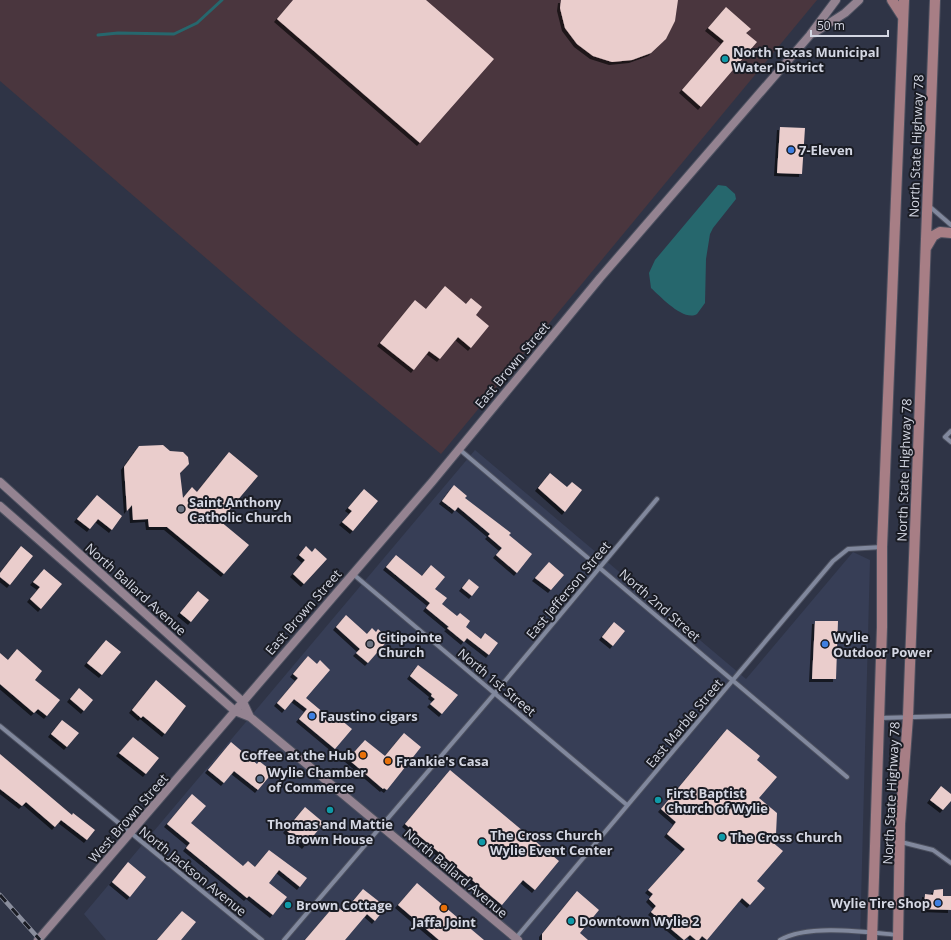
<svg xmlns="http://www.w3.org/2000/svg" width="951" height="940" font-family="'Open Sans',sans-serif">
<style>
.built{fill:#373e56}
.industrial{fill:#4a363e}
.water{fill:#26676d}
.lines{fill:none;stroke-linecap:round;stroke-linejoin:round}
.stream{stroke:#26676d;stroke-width:3}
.building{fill:#eacdcc;filter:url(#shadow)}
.minor-casing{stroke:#4c505f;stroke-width:6}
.secondary-casing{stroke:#4c505f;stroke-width:10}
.primary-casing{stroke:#4c505f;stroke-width:12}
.minor{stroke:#81889d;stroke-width:4}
.secondary{stroke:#948391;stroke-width:8}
.primary{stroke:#a77e85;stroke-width:10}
.rail-casing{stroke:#8a8e9d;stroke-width:4.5}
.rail{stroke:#1a1c24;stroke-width:3;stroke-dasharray:9;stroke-linecap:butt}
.culture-dot{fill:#0f9aa8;stroke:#1a1c24;stroke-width:1.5}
.shop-dot{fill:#3f7fe0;stroke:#1a1c24;stroke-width:1.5}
.worship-dot{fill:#6b7280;stroke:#1a1c24;stroke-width:1.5}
.food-dot{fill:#e8710a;stroke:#1a1c24;stroke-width:1.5}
.service-dot{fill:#5c6f8a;stroke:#1a1c24;stroke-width:1.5}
.labels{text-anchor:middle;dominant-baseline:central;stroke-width:4;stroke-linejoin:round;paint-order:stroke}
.poi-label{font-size:13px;font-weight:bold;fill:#d4d7e3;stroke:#1a1c24;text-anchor:start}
.street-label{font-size:13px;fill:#d4d7e3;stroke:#1a1c24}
</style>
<defs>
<filter id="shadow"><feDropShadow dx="-3" dy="3" stdDeviation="0" flood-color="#0009"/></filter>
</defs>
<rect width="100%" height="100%" fill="#2f3446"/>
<path class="built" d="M475,450L746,679L853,552L870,560L860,940H106L84,914Z"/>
<path class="industrial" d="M0,0H817L441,454L293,333L0,81Z"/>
<path class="water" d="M718,185L726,186L735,194L736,199L713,228L710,234L706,259L705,303L697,314C684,322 661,297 651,288L649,273L655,260Z"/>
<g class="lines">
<path class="stream" d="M98,35L118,33L174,34L197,23L222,0"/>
</g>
<path class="building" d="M293,0H426L494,59L420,143L277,19Z
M561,0H678L675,21L666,39L651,53L632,60L612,62L593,56L577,44L565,28L560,8Z
M726,7L751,29L746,33L757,42L701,107L682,90L724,41L708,28Z
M780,127L805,128L802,174L777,173Z
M445,286L466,304L471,298L482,307L476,315L489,326L471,348L458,337L440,359L429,351L414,370L380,343L415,300L426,309Z
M163,445L170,451L183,452L188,457L189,464L180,473L183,498L192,487L197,492L229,452L258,476L220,521L249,545L224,574L167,527H149L148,519L133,520L132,505L127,511L124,467L139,446Z
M550,473L567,487L572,482L582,490L565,512L538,488Z
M454,485L467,496L465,498L511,533L509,535L532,554L517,573L496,555L502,548L488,536L490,534L458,507L455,511L442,501Z
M364,489L378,501L353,531L342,522L352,511L348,508Z
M97,495L122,516L112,530L98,519L90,529L77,519Z
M21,546L33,556L10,585L0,577V573Z
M306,546L312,552L315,548L327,559L304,584L293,574L305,560L299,555Z
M396,555L422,576L431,565L445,577L435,589L447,598L442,604L457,616L460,613L470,621L466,627L481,639L485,633L498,643L489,655L467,638L464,642L447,628L449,627L426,608L430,603L386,567Z
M549,562L564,575L551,590L535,578Z
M44,569L62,584L41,609L30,599L40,587L33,582Z
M469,579L479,587L472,596L462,588Z
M198,591L209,600L191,622L180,613Z
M346,615L367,634L372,628L376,632L378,629L389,639L368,663L356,653L360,649L336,627Z
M815,621H838L836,679H812Z
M614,622L625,631L613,646L602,637Z
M106,640L121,652L102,675L87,663Z
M17,649L42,671L35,680L60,700L47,716L38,709L34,713L0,684V653L8,660Z
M308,656L317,664L320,660L330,670L306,698L331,719L335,715L352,729L335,749L299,719L307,709L294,699L285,710L277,703L298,678L293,674Z
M418,665L458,695L442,714L430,704L435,699L431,696L432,694L410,676Z
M156,680L186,706L165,734L143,716L141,718L132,710Z
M79,688L93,700L84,711L70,699Z
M62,720L79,733L67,747L51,734Z
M727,729L760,756L757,760L777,777L759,798L777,813L776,834L771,841L783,851L757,881L765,888L750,905L742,898L707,940L702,936L699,940H696L690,935L684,940L651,912L656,906L649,899L653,894L648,890L685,849L667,834L676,822L661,809Z
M404,733L421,747L387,790L384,788L383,789L348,759L365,740L385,756Z
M133,737L159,758L146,774L119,753Z
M231,742L257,764L259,761L273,772L258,790L234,771L224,783L208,770Z
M0,754L72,815L73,813L95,830L87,840L61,820L55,827L26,802L22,806L0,789Z
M450,770L559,861L535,890L523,880L502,905L405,824Z
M941,786L951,794V801L943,810L930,800Z
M192,794L206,806L191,823L243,866L248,861L255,867L269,850L307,878L300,887L279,870L269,883L287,897L273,915L249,896L247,898L186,848L190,843L167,824Z
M305,807L324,823L305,846L286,830Z
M128,862L146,877L130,897L112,882Z
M417,883L465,924L484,940H439L398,905Z
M363,889L386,907L375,921L367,914L345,940H305L335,905L344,912Z
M943,889V896H951V910L924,909L925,894L933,895L934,890Z
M577,891L599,910L580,933L588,940H542V934Z
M182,911L196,922L181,940H157Z"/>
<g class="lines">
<g class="minor-casing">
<path id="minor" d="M929,206L951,225
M951,431L945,437L951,442
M459,449L847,777
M353,574L627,805
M880,718L951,716
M0,726L262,940
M901,842L933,850L951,863
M515,939L833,561L848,549L882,547
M284,940L495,693L657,499
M780,940C808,924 865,932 898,935"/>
</g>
<g class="secondary-casing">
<path id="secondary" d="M814,33L845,13L859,0
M0,482L243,702L250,717
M0,506L235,711L250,717L518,940
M38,940L432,482L600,278L810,35L836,0"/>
</g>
<g class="primary-casing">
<path id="primary" d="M892,0L903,17
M926,248L933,236L940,232L951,233
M872,940L882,627V547L904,0
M898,940L900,824L908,717L935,0"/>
</g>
<use href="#minor" class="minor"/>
<use href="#secondary" class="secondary"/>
<use href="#primary" class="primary"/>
<g class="rail-casing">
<path id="rail" d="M0,895L40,940"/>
</g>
<use href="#rail" class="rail"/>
</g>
<g class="culture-dot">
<circle cx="725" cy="59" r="4"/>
<circle cx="658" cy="800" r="4"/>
<circle cx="330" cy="810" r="4"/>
<circle cx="722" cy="837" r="4"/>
<circle cx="482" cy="842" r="4"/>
<circle cx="288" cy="905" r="4"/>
<circle cx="571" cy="921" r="4"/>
</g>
<g class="shop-dot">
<circle cx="791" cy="150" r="4"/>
<circle cx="825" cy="644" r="4"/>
<circle cx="312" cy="716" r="4"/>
<circle cx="938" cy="903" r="4"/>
</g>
<g class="worship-dot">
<circle cx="181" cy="509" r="4"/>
<circle cx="370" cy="644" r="4"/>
</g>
<g class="food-dot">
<circle cx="363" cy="755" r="4"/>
<circle cx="388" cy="761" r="4"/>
<circle cx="444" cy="908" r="4"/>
</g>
<circle class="service-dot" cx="260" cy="779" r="4"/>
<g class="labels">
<g class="poi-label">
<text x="733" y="52">North Texas Municipal<tspan x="733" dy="15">Water District</tspan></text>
<text x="799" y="150">7-Eleven</text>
<text x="189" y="502">Saint Anthony<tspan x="189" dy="15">Catholic Church</tspan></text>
<text x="378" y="637">Citipointe<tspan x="378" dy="15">Church</tspan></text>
<text x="833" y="637">Wylie<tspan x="833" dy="15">Outdoor Power</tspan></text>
<text x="320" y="716">Faustino cigars</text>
<text x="355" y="755" text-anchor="end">Coffee at the Hub</text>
<text x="396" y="761">Frankie's Casa</text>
<text x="268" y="772">Wylie Chamber<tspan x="268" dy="15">of Commerce</tspan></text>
<text x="666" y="793">First Baptist<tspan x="666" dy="15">Church of Wylie</tspan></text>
<text x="330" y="824" text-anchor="middle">Thomas and Mattie<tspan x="330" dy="15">Brown House</tspan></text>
<text x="490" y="835">The Cross Church<tspan x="490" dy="15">Wylie Event Center</tspan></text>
<text x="730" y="837">The Cross Church</text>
<text x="930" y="903" text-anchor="end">Wylie Tire Shop</text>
<text x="296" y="905">Brown Cottage</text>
<text x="579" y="921">Downtown Wylie 2</text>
<text x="444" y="922" text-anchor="middle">Jaffa Joint</text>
</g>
<g class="street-label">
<text transform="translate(916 146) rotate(-88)">North State Highway 78</text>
<text transform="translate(512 365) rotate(-50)">East Brown Street</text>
<text transform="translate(904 470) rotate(-88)">North State Highway 78</text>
<text transform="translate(136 589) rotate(42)">North Ballard Avenue</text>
<text transform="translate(568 590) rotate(-50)">East Jefferson Street</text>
<text transform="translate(660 605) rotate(41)">North 2nd Street</text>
<text transform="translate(303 612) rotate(-49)">East Brown Street</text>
<text transform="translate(497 682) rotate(40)">North 1st Street</text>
<text transform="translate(684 723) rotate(-50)">East Marble Street</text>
<text transform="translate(891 793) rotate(-87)">North State Highway 78</text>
<text transform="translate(128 818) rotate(-49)">West Brown Street</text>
<text transform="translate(193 871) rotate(39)">North Jackson Avenue</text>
<text transform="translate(456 873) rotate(40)">North Ballard Avenue</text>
</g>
</g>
<path d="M811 30v6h77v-6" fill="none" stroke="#d4d7e3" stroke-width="2"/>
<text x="817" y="30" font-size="12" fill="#d4d7e3" stroke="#1a1c24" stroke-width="3" paint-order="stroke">50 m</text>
</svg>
